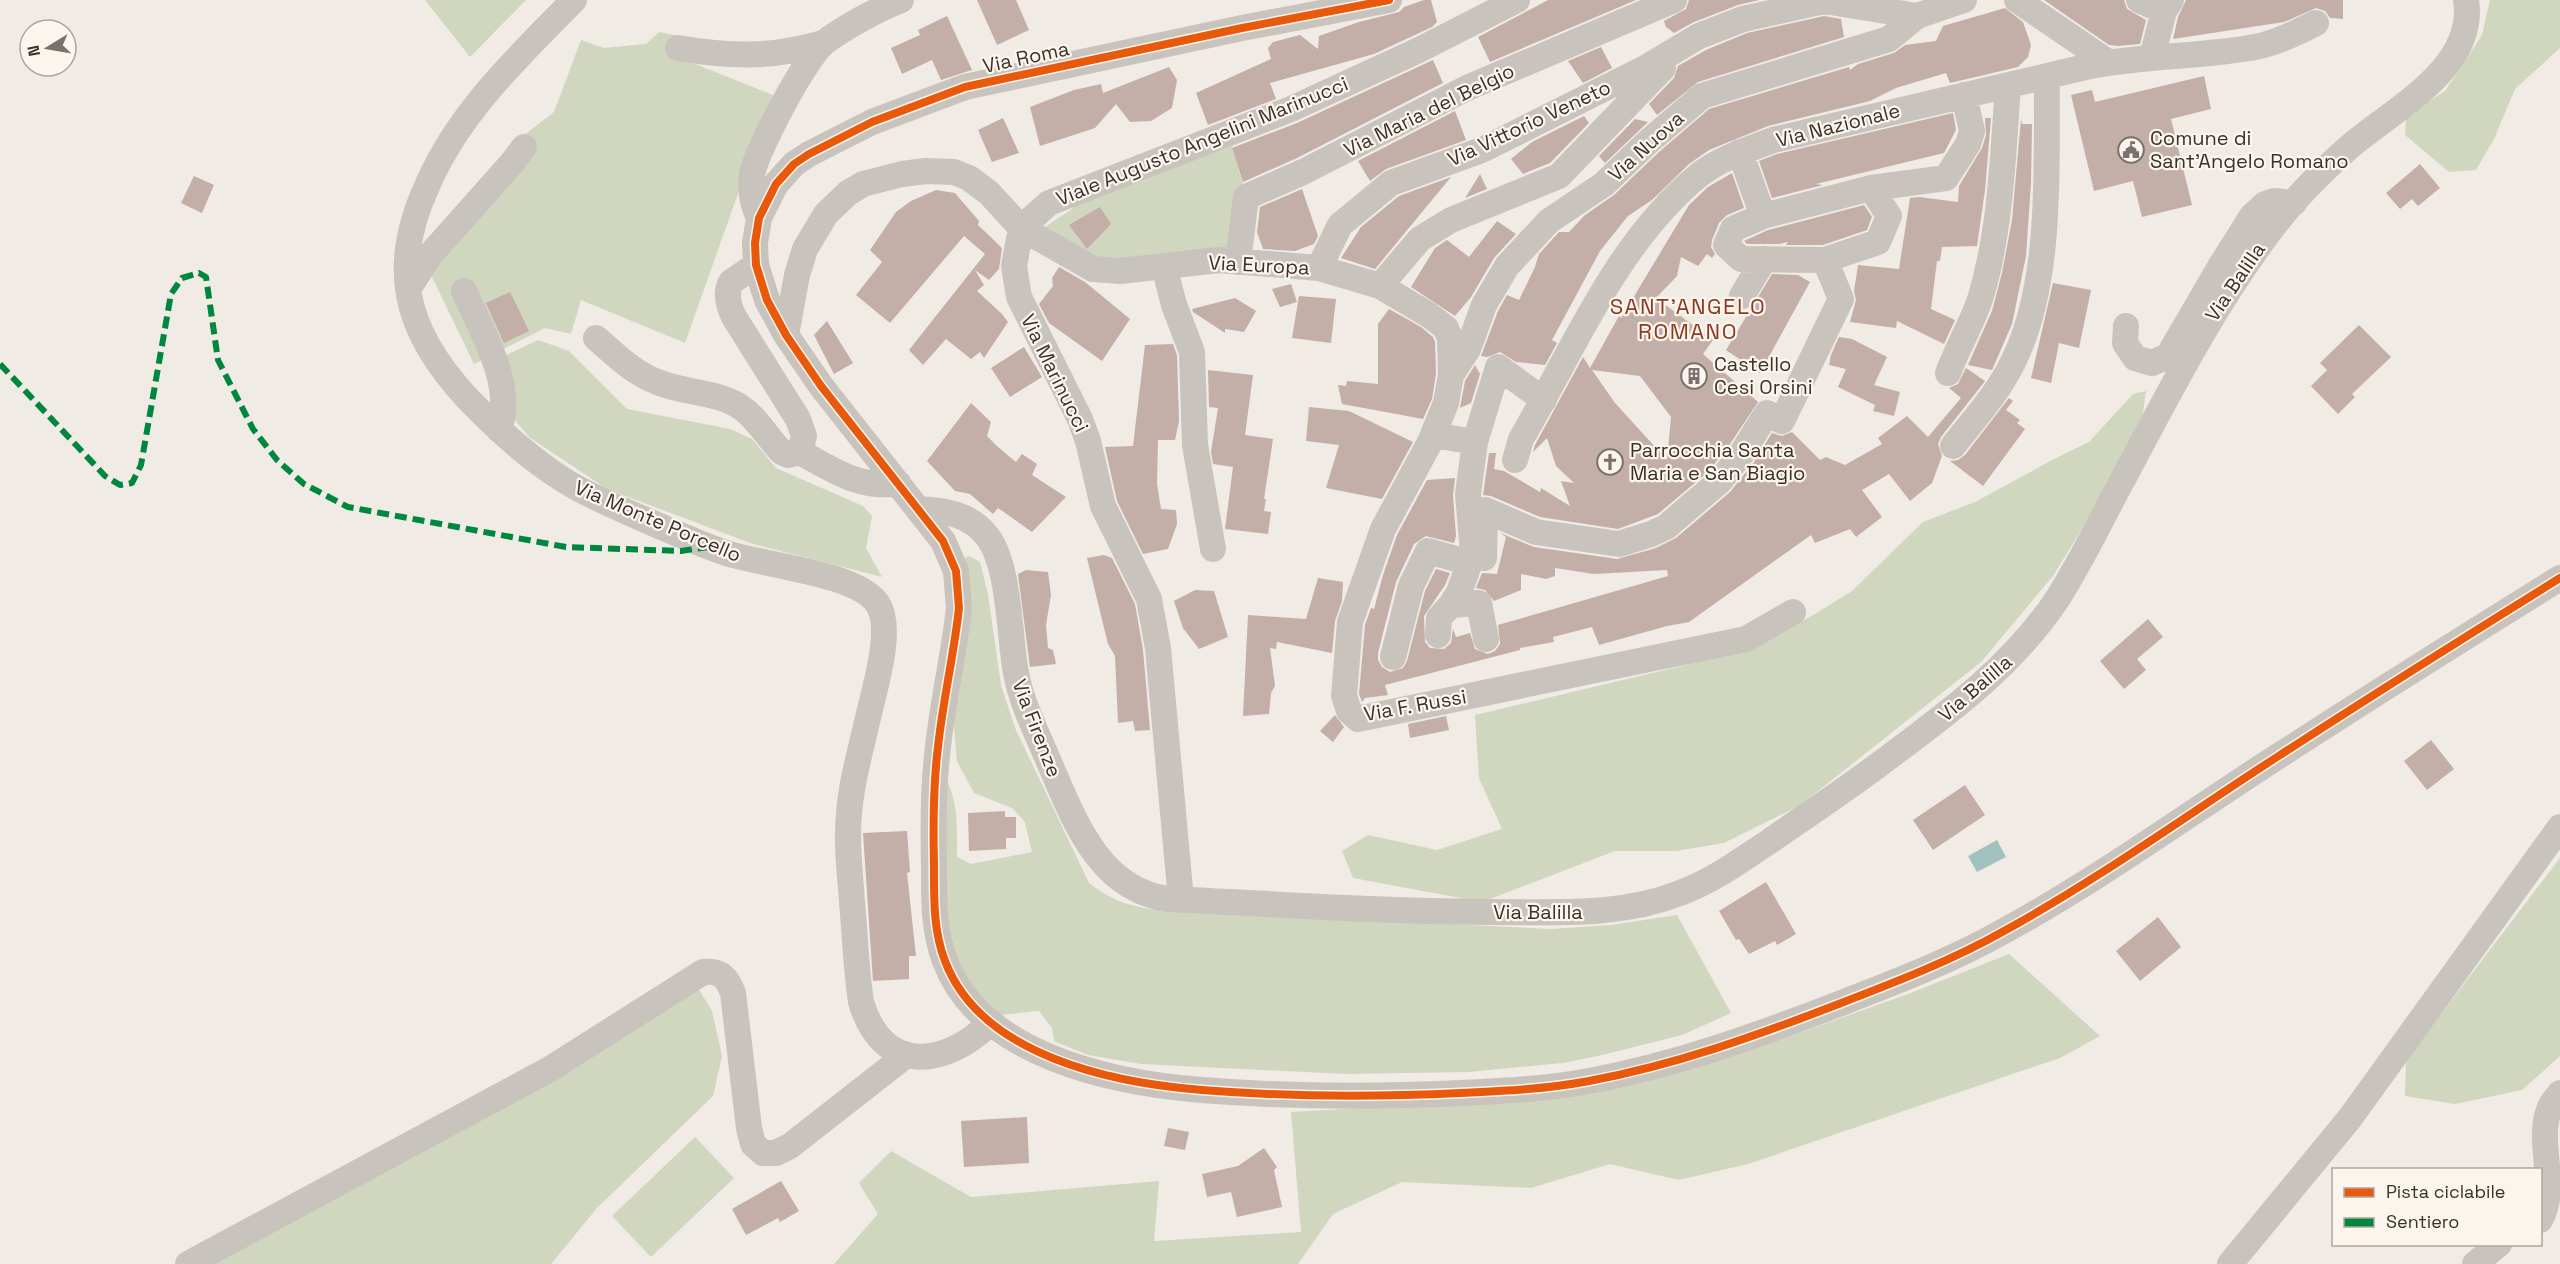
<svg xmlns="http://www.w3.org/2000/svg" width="2560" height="1264" font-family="'Space Grotesk',sans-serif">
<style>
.green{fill:#d1d6bf}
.water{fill:#a1c2c1}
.building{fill:#c3afa7;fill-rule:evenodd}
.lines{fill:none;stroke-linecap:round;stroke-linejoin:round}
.minor{stroke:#c9c3be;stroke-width:26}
.quiet{stroke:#00873e;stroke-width:6;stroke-dasharray:12 6;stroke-linecap:butt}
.cycleway-casing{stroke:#fbf5ee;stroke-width:11}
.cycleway{stroke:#e8590c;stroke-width:8}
.labels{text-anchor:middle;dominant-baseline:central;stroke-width:4.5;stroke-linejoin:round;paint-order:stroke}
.street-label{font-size:20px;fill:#3b302b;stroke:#fbf5ee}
.poi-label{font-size:20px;fill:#3b302b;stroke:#fbf5ee;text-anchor:start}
.quarter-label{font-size:22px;letter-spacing:1.5px;fill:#8c3b22;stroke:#fbf5ee}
</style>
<rect width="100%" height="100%" fill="#f0ebe5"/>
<path class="green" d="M425,0H526L470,57Z
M2490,0H2560V48L2515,89L2494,139L2476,170L2449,172L2405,135L2406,116L2445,91L2482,35Z
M659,32L679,36L673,55L773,95L685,343L581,300L571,334L545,328L474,364L421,254L523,136L554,112L581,40L604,48L646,44Z
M1230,141L1245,190L1234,256L1113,266L1039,231L1072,209L1078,197Z
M538,340L569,351L627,409L730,429L752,439L776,468L863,506L872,516L866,548L882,577L753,544L607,489L529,437L511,415L502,357Z
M2146,391L2140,433L2053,576L1981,662L1799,806L1724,843L1676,851H1615L1482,902L1353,878L1342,851L1368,835L1437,850L1502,829L1479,778L1475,715L1682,666L1745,647L1810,617L1852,591L1923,522L1975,502L2054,459L2089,442L2133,394Z
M969,556L980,562L988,594L1001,685L1015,728L1089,883C1110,899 1123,904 1149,909L1550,929L1611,925L1677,915L1731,1013L1682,1035L1602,1055L1563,1063L1468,1072L1345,1074L1141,1064L1088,1055L1054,1041L1052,1028L1039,1011L1000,1015L975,996L943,931L942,772C959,799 957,826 957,857L971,864L1032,852L1025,822L1012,808L974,793L957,761L953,715L963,559Z
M2560,858V1056L2522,1090L2455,1104L2405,1096L2406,1060Z
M2009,954L2100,1036L2060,1058L1748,1164L1679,1180L1610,1164L1531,1188L1402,1182L1333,1214L1298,1264H834L878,1214L859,1183L891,1151L971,1197L1159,1181L1154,1241L1301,1232L1291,1112L1523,1099L1609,1089L1757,1048L1908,994Z
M698,988L712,1011L722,1056L713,1096L597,1208L551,1264H205Z
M695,1137L734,1178L651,1257L612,1216Z"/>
<path class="water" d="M1997,840L2006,857L1977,872L1968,856Z"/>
<path class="building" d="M977,0H1016L1029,30L997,45Z
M1424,0H1431L1437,22L1432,27L1374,54L1270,83L1276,99L1208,125L1196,93L1271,59L1268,48L1273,42L1300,35L1318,49L1319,36L1359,22L1399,12L1404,7Z
M1548,0H1636L1490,62L1478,37Z
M1689,0H1759L1738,5L1694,22L1674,33L1666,27L1664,21L1686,9Z
M2044,0H2124L2127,9L2146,20L2140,44L2118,46L2109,45Z
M2186,0H2343V19L2330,18L2325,11L2316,8L2284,22L2173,39L2178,17Z
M2005,8L2023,22L2031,45L2028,57L2018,67L1950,83L1946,73L1896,88L1870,101L1768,126L1709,150L1689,164L1652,200L1628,216L1600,251L1552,340L1557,343L1545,365L1516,362L1500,352L1487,357L1481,356L1498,311L1507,295L1519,300L1535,267L1539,254L1559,232H1569L1585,215L1614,195L1659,152L1709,109L1849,67L1850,70L1858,64L1894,53L1905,45L1936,41L1943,26Z
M947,16L972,70L941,80L932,60L902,74L891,48L920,35L918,30Z
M1824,16L1841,19L1844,37L1698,82L1657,115L1649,104L1674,78L1678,66L1706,50L1747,33Z
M1601,47L1612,68L1583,83L1568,61Z
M1433,60L1443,83L1297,158L1243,182L1232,148L1297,123Z
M1169,67L1177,80L1172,108L1151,121L1130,122L1116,104L1095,128L1040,146L1030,107L1074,90L1101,84L1103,93Z
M2204,76L2211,109L2171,119L2192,205L2142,217L2133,181L2094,191L2071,95L2092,90L2095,102Z
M1455,111L1466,140L1386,169L1370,181L1358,161Z
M1953,113L1956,130L1944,153L1816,184L1823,185L1772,198L1759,161L1777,154Z
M1584,116L1589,123L1550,163L1523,174L1511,159L1532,142Z
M1003,118L1019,153L992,162L978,130Z
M1985,118H1991L1985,190L1977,246L1942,247L1940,261H1937L1931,309L1955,320L1944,344L1897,321L1896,328L1850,322L1856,300L1854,291L1858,265L1899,269L1910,198L1919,197L1958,202L1959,186L1982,148L1986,135Z
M1635,119L1648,122L1605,163L1599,156Z
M2021,119L2022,124H2032L2031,183L2026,256L2012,324L1992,370L1968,365L1992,311L2002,273L2012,220Z
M2420,164L2440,188L2418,206L2412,199L2400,209L2386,193Z
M1732,173L1744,208L1727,215L1719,223L1712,240L1711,247L1715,254L1712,258L1707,254L1698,266L1681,257L1677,276L1656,298L1713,340L1703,354L1758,402L1730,444L1709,471L1658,514L1618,529L1540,517L1491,496L1483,495L1489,453H1496L1494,469L1504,471L1540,492L1541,488L1570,506L1561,481L1574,483L1556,466L1547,438L1533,452L1535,445L1583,357L1590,368L1619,316L1621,318L1689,205L1708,187ZM1592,370L1640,376L1671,417L1667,460L1615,403Z
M1480,174L1487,189L1465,198Z
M194,176L214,185L202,213L181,203Z
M1451,177L1375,269L1341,258L1361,227L1399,196Z
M1302,189L1318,236L1314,244L1295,251L1263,249L1257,232L1260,207Z
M936,190L955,193L979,221L978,225L1002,248L999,269L989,280L975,270L984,285L977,291L1002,314L1008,322L984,358L980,352L971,359L946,339L923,365L909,350L985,254L964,236L890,323L856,295L882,262L870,250L896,212L911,201Z
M1864,205L1872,217L1867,230L1823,245H1786L1788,242L1779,244H1747L1744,241L1768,230Z
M1100,207L1111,224L1087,249L1069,225Z
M1497,221L1516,234L1494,258L1471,297L1455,316L1411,287L1435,248L1447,240L1469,257Z
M1059,267L1085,282L1130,319L1102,361L1049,323L1039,304L1053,286L1052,278Z
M1772,274L1798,275L1810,282L1760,373L1726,350Z
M2053,283L2091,290L2079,348L2059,343L2051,383L2031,378Z
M1291,284L1297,302L1280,307L1272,289Z
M510,292L529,331L504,343L486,303Z
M1299,296L1336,299L1331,343L1292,338Z
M1235,298L1256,311L1244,332L1225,329V333L1193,312L1192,309Z
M1389,309L1421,327L1433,337L1435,342L1436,374L1432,399L1423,419L1342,404L1338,385L1346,386L1347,381L1378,384V324Z
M827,321L853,363L834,374L814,335Z
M2359,325L2391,357L2352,394L2355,397L2338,414L2311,386L2327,370L2320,363Z
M1839,337L1852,339L1887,357L1874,385L1900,392L1894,416L1873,411L1875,405L1838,387L1846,369L1829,365L1831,355Z
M1173,344L1177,355L1179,421L1175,440H1158L1157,484L1161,509L1176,510L1177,524L1168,549L1143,554L1117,501L1105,447L1133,446L1145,345Z
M1024,347L1042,377L1010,397L991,368Z
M1475,365L1480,374L1471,403L1460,408L1465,381Z
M1966,368L1985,381L1941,437L1938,444L1942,456L1932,483L1910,501L1889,474L1862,490L1882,517L1856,537L1850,529L1815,543L1811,535L1689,622L1667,626L1599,645L1592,627L1553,637L1554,642L1520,648V650L1385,685L1388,695L1365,698L1362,702L1359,694L1365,625L1371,608L1374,609L1383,575L1397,535L1427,480L1455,478L1453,495L1456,536L1454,543L1426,536L1414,544L1396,582L1378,653V660L1382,667L1390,672L1403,668L1407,661L1425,591L1436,569L1450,573L1445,585L1424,616L1425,642L1430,648L1444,649L1451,643L1453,629L1456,637L1470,633L1475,649L1488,654L1495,651L1500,644L1498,625L1668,576L1667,570L1594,574L1555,568V576L1546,579L1521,574V590L1494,601L1485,590L1476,588L1482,573L1497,574L1506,537L1500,533L1534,547L1617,559L1656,548L1676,538L1730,492L1754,462L1772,433L1782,436L1792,432L1820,460L1826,457L1845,465L1882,444L1878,438L1907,416L1928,437L1961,398L1949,388L1958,384Z
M1208,370L1253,375L1245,435L1273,439L1264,499H1266L1264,511L1271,512L1268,534L1225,529L1233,467L1213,464L1211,452L1218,408L1209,407Z
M2009,398L2013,401L2006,410L2020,420L2017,423L2025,429L1983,486L1950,461L1958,460L1965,455Z
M971,403L991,422L987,436L998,447L1016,462L1022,454L1037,464L1032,475L1066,497L1032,532L998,508L993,514L970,494L955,491L927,461Z
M1309,407L1349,411L1413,442L1382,499L1326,488L1339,445L1306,441Z
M1104,555L1112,558L1135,604L1143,650L1150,730L1135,731L1133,721L1118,723L1115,656L1108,644L1087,558Z
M1026,570L1048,572L1051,595L1046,625L1048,648L1053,650L1056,664L1030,667L1018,574Z
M1318,578L1343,582L1342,601L1335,621L1332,653L1277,642L1276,649L1270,648L1275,686L1271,693L1269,714L1243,716L1248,615L1306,619Z
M1195,590L1214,591L1228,637L1199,649L1183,628L1174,601Z
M2148,619L2163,637L2137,659L2146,670L2124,689L2100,661Z
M1335,715L1344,727L1333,742L1320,731Z
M1446,716L1449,730L1410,738L1408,724Z
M2431,740L2454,769L2427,790L2404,761Z
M1965,785L1985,815L1933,850L1913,820Z
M1005,811V817H1016V838H1006V849L969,851L968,813Z
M907,831L910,872L907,873L916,956H909V979L873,981L863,833Z
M1766,882L1796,934L1777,945L1775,941L1749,954L1739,939L1736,940L1719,911Z
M2158,917L2181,947L2140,981L2116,951Z
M1027,1117L1029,1163L964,1167L961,1121Z
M1168,1128L1189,1132L1185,1150L1164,1146Z
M1264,1148L1277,1167L1274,1170L1282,1207L1237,1217L1231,1192L1207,1197L1202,1174L1238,1166Z
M781,1181L799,1211L780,1222L778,1218L746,1235L732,1209Z"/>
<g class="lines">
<path class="minor" d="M574,0C520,55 459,112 428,184C412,218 402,257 409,295C416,335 441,370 468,399C501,433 536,465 577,488C603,502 630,513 657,525C680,535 702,545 726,553C762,565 856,573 877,603C895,628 873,693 867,722C860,753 851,783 849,814C846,843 850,873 852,902C855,935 856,969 861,1002C883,1075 945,1068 991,1022
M1389,0L1242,28L965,87L872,122L809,154L794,164L776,184L759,218L755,243L756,265L767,300L786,335L821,386L943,541L956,571L959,608C954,654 943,700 938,747C933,786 933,825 934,865C934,897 933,930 945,961C981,1056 1113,1083 1202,1090C1288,1097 1374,1097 1461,1093C1504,1091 1547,1089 1589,1081C1675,1065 1756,1036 1836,1005C1893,983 1951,961 2004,931C2099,879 2187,815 2277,757C2371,696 2465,637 2560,578
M2017,0L2108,62
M2139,0L2164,11
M678,48C731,57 772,58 823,43
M2152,57L2164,11L2171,0
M1740,152L1763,216L1871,188L1946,178L1968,144L1972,131L1964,95
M1763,216L1733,229L1726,245L1741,259L1825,260L1878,242L1889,216L1871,188
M759,218C752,204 750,189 752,174C757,150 806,56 825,42C843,28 880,8 901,0
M1021,228L1014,266L1019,297L1080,419L1088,441L1103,506L1149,599L1158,648L1181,900
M1021,228L1049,203L1291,109L1419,50L1517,0
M1238,262L1246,197L1303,172L1467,88L1674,0
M1164,266L1174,305L1192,352L1195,445L1213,549
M1319,268L1340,225L1391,183L1482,150L1647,67L1699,36L1743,19L1824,1L1917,16
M1380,286L1420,239L1451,220L1559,176L1663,68
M408,289L431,254L512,163L524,147
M464,291C482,332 515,385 499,430
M1742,296L1764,259
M2126,326L2125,343L2135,358L2152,363L2168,356L2221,265L2252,216L2265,204L2274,201L2294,203
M786,335L797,275L805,249L826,214L848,193L863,184L902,174L926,171L954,172L969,178L989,193L1021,228L1093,269L1120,271L1219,260L1319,268L1380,286L1429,315L1446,328L1450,339L1451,375L1446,403L1430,442L1383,529L1350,622L1344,696L1349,711L1358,719L1746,639L1793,612
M596,338C615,354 632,372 655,381C682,393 714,391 739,406C758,418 767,438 783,453L788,455L800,452L804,436L798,419L734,317C728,305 725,293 731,282L756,265
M1948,373C1958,346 1973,322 1981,296C2001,228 2003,155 2008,85
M1451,375L1468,349L1484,305L1507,266L1549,221L1604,184L1649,141L1702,96L1889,39L1917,16L1964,0
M1433,435L1475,442L1498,367L1544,400
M1953,446C1975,418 1999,392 2014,360C2053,280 2046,164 2047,76
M800,452C831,469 861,490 898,483
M1515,460L1521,439C1574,349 1616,243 1699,175C1721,158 1747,150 1773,140L2090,66C2146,55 2206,57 2260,46C2280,41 2298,32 2316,23
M918,509C944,510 970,514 987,536C1010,565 1009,636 1016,673C1022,705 1037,733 1049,762C1074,819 1098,889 1168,899C1278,904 1388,912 1499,912C1560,912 1622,916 1680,893C1713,881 1741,860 1770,841C1806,816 1842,792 1877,766C1944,716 2009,670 2056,601C2078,567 2096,530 2115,494C2163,405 2208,313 2270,231C2292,201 2319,174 2347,149C2391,110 2477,69 2466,0
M1473,554L1484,558L1485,510L1536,532L1619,544L1651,534L1666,527L1720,481L1742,453L1767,413L1782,421L1841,299L1825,260
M1451,605L1479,603L1486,639
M1438,635L1439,618L1451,605L1459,592L1473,554L1468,494L1475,442
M1393,657L1411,586L1428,551L1470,563
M2540,1220C2560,1185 2534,1139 2551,1105C2553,1101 2557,1097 2560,1093
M188,1264L550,1069L703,972C720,970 727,977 733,993L749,1128L753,1144L763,1153H776L790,1146L905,1056
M2230,1264L2350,1118L2560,827
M2475,1264L2499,1244"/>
<path class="quiet" d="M0,364L105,476L120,485L132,483L141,465L171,294L182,278L199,273L206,277L218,360L253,429L277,460L304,484L348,507L566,547L681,551L708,547"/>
<g class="cycleway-casing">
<path id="cycleway" d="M1389,0L1242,28L965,87L872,122L809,154L794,164L776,184L759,218L755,243L756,265L767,300L786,335L821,386L943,541L956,571L959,608C954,654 943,700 938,747C933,786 933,825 934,865C934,897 933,930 945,961C981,1056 1113,1083 1202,1090C1288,1097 1374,1097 1461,1093C1504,1091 1547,1089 1589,1081C1675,1065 1756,1036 1836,1005C1893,983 1951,961 2004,931C2099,879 2187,815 2277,757C2371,696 2465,637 2560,578"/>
</g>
<use href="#cycleway" class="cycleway"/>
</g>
<defs>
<g id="civic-ring" transform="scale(1.35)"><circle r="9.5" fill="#fbf5ee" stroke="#7a716c" stroke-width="1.5"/><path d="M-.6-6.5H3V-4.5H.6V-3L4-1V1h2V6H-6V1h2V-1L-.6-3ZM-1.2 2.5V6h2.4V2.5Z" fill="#7a716c"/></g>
<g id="building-ring" transform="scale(1.35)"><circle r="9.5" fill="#fbf5ee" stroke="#7a716c" stroke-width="1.5"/><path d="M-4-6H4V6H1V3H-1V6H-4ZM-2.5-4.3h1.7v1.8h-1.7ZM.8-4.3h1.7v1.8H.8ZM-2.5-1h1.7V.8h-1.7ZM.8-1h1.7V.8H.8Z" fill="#7a716c"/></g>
<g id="church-ring" transform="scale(1.35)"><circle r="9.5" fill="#fbf5ee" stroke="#7a716c" stroke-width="1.5"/><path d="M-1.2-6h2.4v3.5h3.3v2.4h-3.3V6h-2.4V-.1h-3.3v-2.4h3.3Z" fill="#7a716c"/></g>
</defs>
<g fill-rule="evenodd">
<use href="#civic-ring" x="2131" y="150"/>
<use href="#building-ring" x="1694" y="376"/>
<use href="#church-ring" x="1610" y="462"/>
</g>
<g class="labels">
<g class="street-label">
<text transform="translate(1026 57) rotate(-12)">Via Roma</text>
<text transform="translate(1429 110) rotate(-26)">Via Maria del Belgio</text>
<text transform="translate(1529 123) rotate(-25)">Via Vittorio Veneto</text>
<text transform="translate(1838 125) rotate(-14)">Via Nazionale</text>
<text transform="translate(1202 141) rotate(-22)">Viale Augusto Angelini Marinucci</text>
<text transform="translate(1646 146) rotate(-42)">Via Nuova</text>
<text transform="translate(1259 265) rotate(3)">Via Europa</text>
<text transform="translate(2235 282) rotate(-56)">Via Balilla</text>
<text transform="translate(1055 373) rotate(64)">Via Marinucci</text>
<text transform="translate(658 521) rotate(23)">Via Monte Porcello</text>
<text transform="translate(1975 688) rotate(-41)">Via Balilla</text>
<text transform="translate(1415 705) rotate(-10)">Via F. Russi</text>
<text transform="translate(1037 728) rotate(69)">Via Firenze</text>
<text x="1538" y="912">Via Balilla</text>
</g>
<g class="poi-label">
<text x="2150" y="138">Comune di<tspan x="2150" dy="23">Sant'Angelo Romano</tspan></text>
<text x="1714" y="364">Castello<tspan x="1714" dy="23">Cesi Orsini</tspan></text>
<text x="1630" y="450">Parrocchia Santa<tspan x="1630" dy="23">Maria e San Biagio</tspan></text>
</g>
<g class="quarter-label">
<text x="1688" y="306">SANT'ANGELO<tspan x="1688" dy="25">ROMANO</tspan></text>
</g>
</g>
<rect x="2332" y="1168" width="210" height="78" fill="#fbf5ee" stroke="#aea6a0" stroke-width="1.5"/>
<rect x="2344" y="1188" width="30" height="9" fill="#e8590c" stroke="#aea6a0" stroke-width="1.5"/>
<text x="2386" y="1198" font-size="18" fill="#3b302b">Pista ciclabile</text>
<rect x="2344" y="1218" width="30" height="9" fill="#00873e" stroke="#aea6a0" stroke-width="1.5"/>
<text x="2386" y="1228" font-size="18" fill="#3b302b">Sentiero</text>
<g transform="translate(48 48) rotate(259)"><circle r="28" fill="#fbf5ee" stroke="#aea6a0" stroke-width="1.5"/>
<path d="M0-4.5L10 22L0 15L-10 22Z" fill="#7a716c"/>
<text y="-9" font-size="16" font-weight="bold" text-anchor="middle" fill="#3b302b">N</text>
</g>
</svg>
